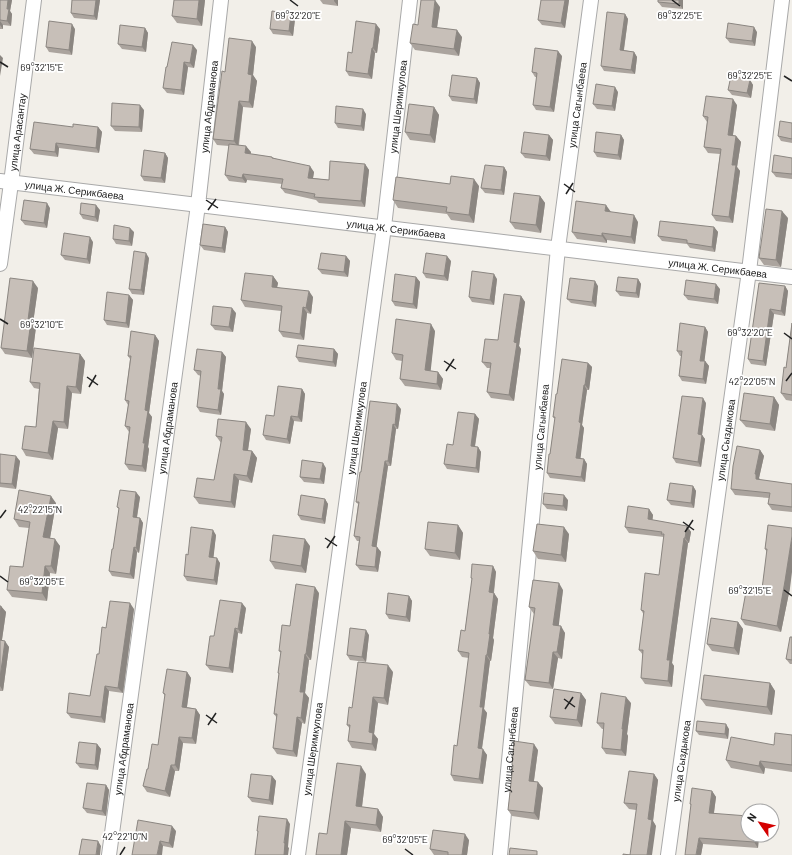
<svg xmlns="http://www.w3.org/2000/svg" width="792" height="855" font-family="Barlow,sans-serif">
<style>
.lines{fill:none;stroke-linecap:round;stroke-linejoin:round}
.street-casing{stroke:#a9a9a9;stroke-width:16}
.street{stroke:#fff;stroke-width:14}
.wall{fill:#aba49e}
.shaded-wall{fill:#8b8681}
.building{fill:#c7bfb8;stroke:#8b8681}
.ticks{fill:none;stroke:#222;stroke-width:1.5}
.labels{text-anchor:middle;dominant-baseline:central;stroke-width:3.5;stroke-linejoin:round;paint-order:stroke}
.street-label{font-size:10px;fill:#222;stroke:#fff}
.ticks-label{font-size:10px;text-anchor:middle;fill:#222;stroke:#fff;stroke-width:3.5;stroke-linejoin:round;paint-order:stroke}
</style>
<rect width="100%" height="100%" fill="#f2efe9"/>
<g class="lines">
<g class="street-casing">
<g id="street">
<path id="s1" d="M0,181L792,277"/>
<path id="s2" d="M0,264L11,183L34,0"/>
<path id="s3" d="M109,855L198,205L221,0"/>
<path id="s4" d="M298,855L384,227L410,0"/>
<path id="s5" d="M500,855L558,248L591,0"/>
<path id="s6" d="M668,855L749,271L782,0"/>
</g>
</g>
<use href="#street" class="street"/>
</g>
<path class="wall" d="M0,0H12L10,11L12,14L11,26L3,25V29H0Z
M72,0H100L97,20L74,18L71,13Z
M205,0L202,26L177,23L172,16Z
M320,0H338V6L323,4Z
M543,0H569L565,28L542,25L538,20Z
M658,0H683V9L662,7L658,2Z
M440,7L437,28L462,37L459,56L415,50L410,43L418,25Z
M625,14L628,19L624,50L634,52L637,57L635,74L604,71L601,66Z
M295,19L293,36L273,34L270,29Z
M145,28L148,33L146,52L122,49L118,44Z
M75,29L72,55L49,52L46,47Z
M380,29L377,53H375L372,79L349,76L346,71L352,53Z
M757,32L755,46L730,43L726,38Z
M256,47L253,75L257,81L253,108L243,107L239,145L251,152L250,154L272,157L274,158L314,172L313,178L329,180L365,164L369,170L365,207L319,203L316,200L285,193L281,188L282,184L247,180L246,183L229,181L225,175L229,146L217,145L213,139L225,72Z
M197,50L194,68L188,67L184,95L167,93L163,88L167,67Z
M562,56L554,112L536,110L533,105L537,77H535L532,72Z
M477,78L480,83L477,104L452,101L449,96Z
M750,80L753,85L751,98L732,95L728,90Z
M618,92L615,111L597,109L593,104Z
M737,105L733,135L736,136L741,142L737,167L740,171L733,223L716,221L712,215L720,154L708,153L704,147L707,122L703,116Z
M434,107L439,115L435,143L410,140L405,132Z
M144,110L142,132L115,131L111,126Z
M366,114L364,131L338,128L335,123Z
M792,123V143L781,141L778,136Z
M73,127H98L102,132L99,153L59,148L58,157L34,154L30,149Z
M549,135L553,140L550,161L525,158L521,153Z
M621,135L624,140L621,160L597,157L594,152Z
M165,153L168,158L165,183L144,181L141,176Z
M792,158V179L776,177L772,172Z
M504,167L507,172L504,195L485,193L481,188Z
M450,184L479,186L474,223L451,220L447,214L398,208L393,200Z
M540,196L545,203L541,233L515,229L510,222Z
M50,208L47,228L25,225L21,220Z
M100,210L98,222L83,219L80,214Z
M611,212L638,222L635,244L607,240V243L577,239L572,232Z
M788,218L781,267L764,265L759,258Z
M225,227L228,232L225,253L204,250L200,245Z
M714,227L718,232L715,252L690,248L687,244L662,241L658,236Z
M134,232L132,246L116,244L113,239Z
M93,242L90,264L65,260L61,255Z
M346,256L350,261L348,277L322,274L318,269Z
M149,258L144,295L132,294L129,289Z
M451,261L448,281L426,278L423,273Z
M273,276L278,283L277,287L313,297L311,314L307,313L304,340L283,337L279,331L281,311L245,307L241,300Z
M416,277L420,282L417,309L395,306L392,301Z
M497,279L494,305L472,302L469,297Z
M638,279L641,284L639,298L620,296L616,291Z
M598,286L596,307L571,303L567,299Z
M785,286L788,291L785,316L774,314L766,366L751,364L748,359L754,323Z
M38,288L33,323L36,327L32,358L5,354L1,348Z
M720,289L718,304L688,300L684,295Z
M129,295L133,300L129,328L107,325L104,320Z
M521,296L525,302L519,346L521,349L514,401L491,398L487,392L490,368H487L482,362L498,340Z
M236,313L233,332L215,330L211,325Z
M792,323V401L786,400L781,393L786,368Z
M705,327L708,332L704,361H705L709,366L706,384L682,381L679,376L681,356H680L677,351Z
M435,331L430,371L438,372L443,379L441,390L405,386L400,379L402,361L396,360L392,353Z
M155,335L159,341L149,413L152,417L148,447L149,449L146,472L129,470L125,464L129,432L125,426L128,405L125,400L130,359L128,356Z
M334,349L338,354L336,367L299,362L296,357Z
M222,352L226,357L222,391L224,394L221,415L200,412L197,407L201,376L198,375L194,370Z
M80,354L85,361L81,394L72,393L68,429L58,428L53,460L26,456L22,449L36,427L39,389L34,388L30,382Z
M588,363L592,367L589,390H587L582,425L584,428L580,458L584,459L587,464L585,482L550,478L547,473L550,454L555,419L553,417L557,394Z
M302,389L305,394L302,422L294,421L290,444L266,440L263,435L274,416Z
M774,397L779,405L775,431L746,427L740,420Z
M706,403L702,435L705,439L701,467L676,463L673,458Z
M401,409L398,429H396L391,466H388L376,547H377L381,552L378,572L360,570L356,565L359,541H357L354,536L358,504L356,502L361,472Z
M475,414L479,419L475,447H478L481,452L479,473L447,469L444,464L453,445Z
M251,429L248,451H252L257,458L252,483L239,480L235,508L199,504L194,497L214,480L221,443L216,436Z
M760,450L764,456L759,478L760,480L792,484V512L772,510L768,504L769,498L735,495L731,489Z
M0,454L20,461L16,489L0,487Z
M326,468L324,484L304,482L300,477Z
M693,486L696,491L694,508L671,505L667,500Z
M140,497L137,518H140L143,523L139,553L137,552L134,579L112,576L109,571L113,549L119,509L117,507Z
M325,499L328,504L325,524L301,520L298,515Z
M568,500L567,511L547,509L543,504Z
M56,503L50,538L60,546L56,574L50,573L47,601L12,597L7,590L23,567L29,528L19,527L14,519Z
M649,509L653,515L652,520L687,526L691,532L689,543H688L672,663L674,666L672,687L645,684L641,678L643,655L639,650L644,615L641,610L659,575L664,537L629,533L625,527Z
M458,525L463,533L460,560L430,556L425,549Z
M768,525L790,588L781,632L745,625L741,619L762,589L767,552L765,549Z
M569,534L566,562L538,559L533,551Z
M216,535L213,558L220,563L217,585L187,581L184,576L188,555Z
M310,546L306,573L275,569L270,561Z
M493,566L496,572L494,593L498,599L493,638L494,640L491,661H490L484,709L487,713L482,749L487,755L483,784L454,781L451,775L457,746L469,658L462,657L458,651L465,631L472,579L471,578Z
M563,590L558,626L565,633L562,659L558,658L553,689L530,686L525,680L535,614H534L529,607Z
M319,593L311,660H309L305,693L309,698L305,724L302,723L297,757L277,754L273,748L277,718L274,714L279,674L278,673L281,653L279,651L290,626Z
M409,596L412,601L410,622L389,619L386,614Z
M0,606L6,612L2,640L9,647L3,691H0Z
M246,608L242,634L238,633L233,673L210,670L206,665L214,636Z
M134,609L123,693L109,691L105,723L71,718L67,713L90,696L99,654L106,628Z
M738,622L743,629L739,655L712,651L707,644Z
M369,635L366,662L350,660L347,655Z
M792,637V664H790L786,659Z
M187,672L191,678L187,707L196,709L200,715L196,744L183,743L179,771H175L170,797L147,792L143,786L148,769L158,745L165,696L163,693Z
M393,672L388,705L378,703L374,734L378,739L376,751L352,748L348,741L350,729L347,725L352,708Z
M770,683L775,691L772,715L706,706L701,699Z
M581,693L586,700L582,727L555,724L550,717Z
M631,703L627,734L628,736L626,756L606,754L602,748L604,729H602L597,723Z
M729,729L728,739L699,735L696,731Z
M792,735V772L765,768L764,774L731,768L726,760L774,745Z
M97,744L101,749L98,770L80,768L76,763Z
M538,750L534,781L543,788L539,820L512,816L508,810L513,766L512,765Z
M366,774L362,807L378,809L383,817L381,832L351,828L347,855H316L327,834Z
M654,774L658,780L653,821L656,826L636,810L629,809L624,803Z
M272,776L276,781L273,805L252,802L248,797Z
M106,785L109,790L106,816L87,813L83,808Z
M712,791L716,797L714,813L759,835L758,848L703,844L701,855L691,805L690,804Z
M176,831L173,848L163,846L132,855Z
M469,840L467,855H434L430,849Z"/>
<path class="shaded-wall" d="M8,0H12L10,11L12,14L11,26L7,21V9Z
M96,0H100L97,20L94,16Z
M199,0H205L202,26L197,19Z
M334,0H338V6L334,1Z
M435,0L440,7L436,34L432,27Z
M565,0H569L565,28L561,23Z
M679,0H683V9L679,4Z
M291,14L295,19L293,36L289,31Z
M625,14L628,19L623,55L620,50Z
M0,21L3,25V29L0,25Z
M72,24L75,29L72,55L69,50Z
M376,24L380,29L377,53L373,48Z
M754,27L757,32L755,46L752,41Z
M145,28L148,33L146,52L142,47Z
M457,30L462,37L459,56L454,49Z
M252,41L256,47L253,75L257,81L253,108L249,102L248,74Z
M193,45L197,50L194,68L190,63Z
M372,48L375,53L372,79L368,74Z
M558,51L562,56L554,112L550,107Z
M634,52L637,57L635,74L631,70Z
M0,55L3,58L0,76Z
M184,62L188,67L184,95L181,90Z
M477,78L480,83L477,104L474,99Z
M750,80L753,85L751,98L747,93Z
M615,87L618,92L615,111L612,106Z
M733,99L737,105L732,141L728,135Z
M239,101L243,107L238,147L234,141Z
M140,105L144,110L142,132L139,127Z
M434,107L439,115L435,143L430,135Z
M363,109L366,114L364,131L361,126Z
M98,127L102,132L99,153L96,148Z
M549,135L553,140L550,161L546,156Z
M621,135L624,140L621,160L618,155Z
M736,136L741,142L737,167L740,171L733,223L729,217L732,165Z
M56,143L59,148L58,157L55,152Z
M246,146L251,152L250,159L245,153Z
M165,153L168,158L165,183L161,178Z
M365,164L369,170L365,207L361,201Z
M310,166L314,172L312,184L308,178Z
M504,167L507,172L504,195L501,190Z
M243,174L247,180L246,183L242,178Z
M474,179L479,186L474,223L469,215Z
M540,196L545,203L541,233L536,225Z
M47,203L50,208L47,228L44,223Z
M96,205L100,210L98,222L95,217Z
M606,205L611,212L610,218L605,211Z
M782,211L788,218L781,267L776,260Z
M634,215L638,222L635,244L631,237Z
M225,227L228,232L225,253L222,248Z
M714,227L718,232L715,252L712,247Z
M130,228L134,232L132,246L129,241Z
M602,233L607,240V243L602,236Z
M90,237L93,242L90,264L87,259Z
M146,253L149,258L144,295L141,290Z
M346,256L350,261L348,277L344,272Z
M447,256L451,261L448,281L444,276Z
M494,274L497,279L494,305L490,300Z
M273,276L278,283L276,293L272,287Z
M416,277L420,282L417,309L413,304Z
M638,279L641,284L639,298L636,293Z
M33,281L38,288L33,323L36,327L32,358L27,351L28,320Z
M595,281L598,286L596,307L592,302Z
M716,284L720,289L718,304L714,299Z
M785,286L788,291L785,316L781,311Z
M309,291L313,297L311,314L306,308Z
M129,295L133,300L129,328L126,323Z
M521,296L525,302L519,346L521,349L514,401L509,395L514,342Z
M303,307L307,313L304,340L300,334Z
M232,308L236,313L233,332L229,327Z
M770,309L774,314L766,366L763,361Z
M431,324L435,331L430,377L425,370Z
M705,327L708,332L704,365L700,361Z
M155,335L159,341L149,413L152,417L148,447L149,449L146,472L142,466L145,410Z
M334,349L338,354L336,367L333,362Z
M222,352L226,357L222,391L224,394L221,415L218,410V389Z
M80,354L85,361L81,394L76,387Z
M705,361L709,366L706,384L703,379Z
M588,363L592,367L589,390L585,385Z
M438,372L443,379L441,390L437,384Z
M584,385L587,390L582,425L584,428L580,463L576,458L579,422Z
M67,386L72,393L68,429L64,422Z
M302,389L305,394L302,422L298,417Z
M774,397L779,405L775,431L770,424Z
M703,398L706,403L702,435L705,439L701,467L698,462V434Z
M397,404L401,409L398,429L395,425Z
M475,414L479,419L474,451L471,446Z
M291,416L294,421L290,444L287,439Z
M53,421L58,428L53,460L48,453Z
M246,422L251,429L247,456L243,450Z
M393,424L396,429L391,466L388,461Z
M478,447L481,452L479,473L476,468Z
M760,450L764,456L759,478L760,480V485L756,479L755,474Z
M252,451L257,458L252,483L247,476Z
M16,456L20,461L16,489L12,484Z
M584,459L587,464L585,482L581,477Z
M385,461L388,466L376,551L372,546Z
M323,463L326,468L324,484L320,479Z
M234,474L239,480L235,508L231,502Z
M693,486L696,491L694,508L691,503Z
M136,492L140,497L136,522L133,517Z
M564,495L568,500L567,511L563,506Z
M51,496L56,503L49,544L43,537Z
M325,499L328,504L325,524L322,519Z
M649,509L653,515L652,525L648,519Z
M140,518L143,523L139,553L136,548Z
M458,525L463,533L460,560L455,553Z
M687,526L691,532L689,543L685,538Z
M564,527L569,534L566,562L561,555Z
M213,530L216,535L213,562L209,557Z
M792,536V572L790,588L781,632L777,626Z
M684,538L688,543L672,663L674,666L672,687L668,681L667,660Z
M55,539L60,546L56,574L51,566Z
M305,539L310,546L306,573L301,566Z
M134,547L137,552L134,579L130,574Z
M377,547L381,552L378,572L375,567Z
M217,558L220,563L217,585L214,580Z
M45,566L50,573L47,601L42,593Z
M493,566L496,572L493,598L489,592Z
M559,583L563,590L558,632L553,625Z
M315,587L319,593L311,660L306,654Z
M494,593L498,599L493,638L494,640L491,661L487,655L489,634Z
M409,596L412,601L410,622L406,617Z
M130,603L134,609L123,693L118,688Z
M242,603L246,608L242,634L238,629Z
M1,606L6,612L1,646L0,644V617Z
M738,622L743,629L739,655L734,648Z
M561,626L565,633L562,659L557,652Z
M235,628L238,633L233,673L229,668Z
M366,630L369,635L366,662L362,657Z
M5,641L9,647L3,691L0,686V678Z
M553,652L558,658L553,689L549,683Z
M305,654L309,660L305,693L309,698L305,724L301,718L300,692Z
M486,655L490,661L484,709L487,713L481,754L478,748L480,707Z
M388,665L393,672L388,705L384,698Z
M187,672L191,678L186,713L182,707Z
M770,683L775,691L772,715L767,707Z
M105,686L109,691L105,723L101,717Z
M581,693L586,700L582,727L577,720Z
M373,697L378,703L374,734L378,739L376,751L372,744L369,732Z
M626,697L631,703L627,734L628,736L626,756L621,750L622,729Z
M196,709L200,715L196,744L192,738Z
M297,717L302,723L297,757L293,751Z
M726,724L729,729L728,739L725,734Z
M179,737L183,743L179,771L175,765Z
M97,744L101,749L98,770L95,765Z
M534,744L538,750L533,787L529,781Z
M483,749L487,755L483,784L479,779Z
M760,761L765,768L764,774L759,766Z
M171,765L175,771L170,797L165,791Z
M361,766L366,774L361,814L356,806Z
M654,774L658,780L653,821L656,826L652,855H647L648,819Z
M272,776L276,781L273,805L269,800Z
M538,782L543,788L539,820L534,813Z
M106,785L109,790L106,816L102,811Z
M712,791L716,797L713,819L709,813Z
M378,809L383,817L381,832L376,825Z
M287,819L290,824L288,847L289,848L288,855H284V843Z
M345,821L351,828L347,855H341Z
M172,826L176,831L173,848L169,843Z
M465,834L469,840L467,855H462Z
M754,835H759L758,848L754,842Z
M699,838L703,844L701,855H696Z
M98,841L101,846L100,855H96Z
M160,841L163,846L162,855H157Z"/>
<path class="building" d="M0,0H8L7,9H9L7,21L0,20Z
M72,0H96L94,16L71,13Z
M174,0H199L197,19L172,16Z
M421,0H435L432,27L457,30L454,49L410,43L413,24L418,25Z
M541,0H565L561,23L538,20Z
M658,0H679V4L658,2Z
M272,11L291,14L289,31L270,29Z
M607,12L625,14L620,50L634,52L631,70L601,66Z
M49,21L72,24L69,50L46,47Z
M356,21L376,24L373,48H372L368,74L346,71L348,52L352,53Z
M728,23L754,27L752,41L726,38Z
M120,25L145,28L142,47L118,44Z
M229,38L252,41L248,74L252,75L249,102L239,101L234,141L213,139L222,71L225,72Z
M172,42L193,45L190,63L184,62L181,90L163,88L166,67H167Z
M535,48L558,51L550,107L533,105L537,73L532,72Z
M452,75L477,78L474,99L449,96Z
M731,76L750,80L747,93L728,90Z
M596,84L615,87L612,106L593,104Z
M706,96L733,99L728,135L736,136L732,165H736L729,217L712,215L721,149L704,147L708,117L703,116Z
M112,103L140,105L139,127L111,126Z
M409,104L434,107L430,135L405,132Z
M336,106L363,109L361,126L335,123Z
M780,121L792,123V139L778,136Z
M34,122L73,127V124L98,127L96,148L56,143L55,152L30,149Z
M524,132L549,135L546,156L521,153Z
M596,132L621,135L618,155L594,152Z
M229,144L246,146L245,153L272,157V158L310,166L308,178L329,180L330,161L365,164L361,201L314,197L315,194L281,188L283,179L243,174L242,178L225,175Z
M144,150L165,153L161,178L141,176Z
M774,155L792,158V174L772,172Z
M485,165L504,167L501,190L481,188Z
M451,176L474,179L469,215L446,212L447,207L393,200L396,177L450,184Z
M514,193L540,196L536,225L510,222Z
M24,200L47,203L44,223L21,220Z
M576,201L606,205L605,211L634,215L631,237L602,233V236L572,232Z
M81,203L96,205L95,217L80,214Z
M766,209L782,211L776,260L759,258Z
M660,221L714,227L712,247L687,243V240L658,236Z
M203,224L225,227L222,248L200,245Z
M114,225L130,228L129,241L113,239Z
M64,233L90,237L87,259L61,255Z
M134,251L146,253L141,290L129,289Z
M321,253L346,256L344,272L318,269Z
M426,253L447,256L444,276L423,273Z
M472,271L494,274L490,300L469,297Z
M245,273L273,276L272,287L309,291L306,308L303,307L300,334L279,331L282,306L241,300Z
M395,274L416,277L413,304L392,301Z
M618,277L638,279L636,293L616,291Z
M10,278L33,281L28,320L31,321L27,351L1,348Z
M570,278L595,281L592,302L567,299Z
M686,280L716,284L714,299L684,295Z
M759,283L785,286L781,311L770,309L763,361L748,359Z
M107,292L129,295L126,323L104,320Z
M504,294L521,296L514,342L517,343L509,395L487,392L491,363L482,362L485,339L498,340Z
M213,306L232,308L229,327L211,325Z
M396,319L431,324L425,370L438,372L437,384L400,379L403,355L392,353Z
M680,323L705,327L700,361H705L703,379L679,376L682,351H677Z
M792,323V395L781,393L784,367L786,368Z
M131,331L155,335L145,410L148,411L143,443H145L142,466L125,464L130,427L125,426L129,401L125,400L131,356H128Z
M298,345L334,349L333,362L296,357Z
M34,348L80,354L76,387L67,386L64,422L53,421L48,453L22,449L25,426L36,427L40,383L30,382Z
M197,349L222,352L218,389H221L218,410L197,407L201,371L194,370Z
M562,359L588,363L585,385H584L579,422L581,423L576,458L584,459L581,477L547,473L549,454H550L555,417H553L556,394H557Z
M278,386L302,389L298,417L291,416L287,439L263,435L266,415L274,416Z
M744,393L774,397L770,424L740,420Z
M682,396L703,398L698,434L702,435L698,462L673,458Z
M370,401L397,404L395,425L393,424L388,461H385L372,546L377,547L375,567L356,565L360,537L354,536L359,502H356L360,472H361Z
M458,412L475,414L471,446L478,447L476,468L444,464L447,444L453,445Z
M218,419L246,422L243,450L252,451L247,476L234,474L231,502L194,497L197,478L214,480L222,437L216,436Z
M737,446L760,450L755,474H756V479L792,484V507L768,504L770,493L731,489L733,466Z
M0,454L16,456L12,484L0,483Z
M302,460L323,463L320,479L300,477Z
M670,483L693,486L691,503L667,500Z
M19,490L51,496L43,537L55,539L51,566H45L42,593L7,590L10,566L23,567L30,522L14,519Z
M120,490L136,492L133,517L140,518L136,548L134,547L130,574L109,571L112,549H113L119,508L117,507Z
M544,493L564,495L563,506L543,504Z
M301,495L325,499L322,519L298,515Z
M628,506L649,509L648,519L687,526L685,538H684L667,660H670L668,681L641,678L643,650H639L644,611L641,610L645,573L659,575L664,534H661L662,532L625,527Z
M428,522L458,525L455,553L425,549Z
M537,524L564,527L561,555L533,551Z
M768,525L792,528V536L785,581L777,626L741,619L747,586L762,589L767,549H765Z
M191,527L213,530L209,557L217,558L214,580L184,576L186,554L188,555Z
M273,535L305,539L301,566L270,561Z
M472,564L493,566L489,592L494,593L489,634H490L487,655H486L480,707H483L478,748L483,749L479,779L451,775L454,745L457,746L469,653L458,651L461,630L465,631L472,578H471Z
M533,580L559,583L553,625L561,626L557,652H553L549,683L525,680L535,608L529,607Z
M296,584L315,587L306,654H305L300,692H304L301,718L297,717L293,751L273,748L277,714H274L279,673H278L281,651H279L282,625L290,626Z
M388,593L409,596L406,617L386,614Z
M220,600L242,603L238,629L235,628L229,668L206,665L210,636H214Z
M110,601L130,603L118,688L105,686L101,717L67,713L69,693L90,696L97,654H99L102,627L106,628Z
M0,606H1L0,617Z
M711,618L738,622L734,648L707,644Z
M350,628L366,630L362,657L347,655Z
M790,637H792V660L786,659Z
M0,640L5,641L0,678Z
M358,662L388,665L384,698L373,697L369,732L373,733L372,744L348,741L350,725H347L349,707L352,708Z
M167,669L187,672L182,707L196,709L192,738L179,737L175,765H171L165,791L143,786L147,769H148L152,744L158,745L165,694L163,693Z
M704,675L770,683L767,707L701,699Z
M554,689L581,693L577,720L550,717Z
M601,693L626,697L622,729H623L621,750L602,748L604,723H597Z
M697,721L726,724L725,734L696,731Z
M775,733L792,735V765L760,761L759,766L726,760L731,737L774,745Z
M514,741L534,744L529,781L538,782L534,813L508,810L513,765H512Z
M79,742L97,744L95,765L76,763Z
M337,763L361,766L356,806L378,809L376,825L345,821L341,855H316L319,833L327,834Z
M629,771L654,774L648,819L652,820L647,855H623V854L630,855L637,804L624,803Z
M251,774L272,776L269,800L248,797Z
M87,783L106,785L102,811L83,808Z
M692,788L712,791L709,813L748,816V835H754V842L699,838L696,855H685L691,804H690Z
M259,816L287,819L284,843H285L284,855H255L258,831H257Z
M138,820L172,826L169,843L160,841L157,855H132Z
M433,830L465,834L462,855H448V852L430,849Z
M82,839L98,841L96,855H79Z
M510,848L537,851V855H509Z"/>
<path class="ticks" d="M290,0L298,6M672,0L680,6M0,62L8,67M784,76L792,81M564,184L575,192M566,194L573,183M206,200L218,208M208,210L216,199M0,319L8,324M784,333L792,339M444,361L456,369M446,371L454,359M87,377L98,385M786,381L792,373M89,387L96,375M0,518L6,510M683,522L694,530M685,532L693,520M325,538L337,546M327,548L335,536M0,576L8,582M784,590L792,596M564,699L575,707M565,709L573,697M206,715L217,723M208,725L216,713M405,849L413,855M120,855L125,847"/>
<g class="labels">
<g class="street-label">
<text stroke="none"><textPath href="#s5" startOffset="754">улица Сагынбаева</textPath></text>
<text stroke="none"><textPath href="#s3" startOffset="755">улица Абдраманова</textPath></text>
<text stroke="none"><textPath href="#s4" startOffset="755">улица Шеримкулова</textPath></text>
<text stroke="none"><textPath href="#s2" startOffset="133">улица Арасантау</textPath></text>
<text stroke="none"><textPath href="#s1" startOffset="75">улица Ж. Серикбаева</textPath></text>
<text stroke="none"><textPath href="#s1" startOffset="399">улица Ж. Серикбаева</textPath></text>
<text stroke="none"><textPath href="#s1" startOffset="723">улица Ж. Серикбаева</textPath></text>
<text stroke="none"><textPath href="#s5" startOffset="430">улица Сагынбаева</textPath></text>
<text stroke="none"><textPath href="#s3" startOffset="431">улица Абдраманова</textPath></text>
<text stroke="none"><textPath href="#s4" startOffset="431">улица Шеримкулова</textPath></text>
<text stroke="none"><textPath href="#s6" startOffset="419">улица Сыздыкова</textPath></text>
<text stroke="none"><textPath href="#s3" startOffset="107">улица Абдраманова</textPath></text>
<text stroke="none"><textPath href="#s4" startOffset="107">улица Шеримкулова</textPath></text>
<text stroke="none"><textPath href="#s5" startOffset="106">улица Сагынбаева</textPath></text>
<text stroke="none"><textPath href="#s6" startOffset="95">улица Сыздыкова</textPath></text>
</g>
</g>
<g class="ticks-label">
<text x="298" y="19">69°32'20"E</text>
<text x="680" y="19">69°32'25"E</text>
<text x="42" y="71">69°32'15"E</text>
<text x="750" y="79">69°32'25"E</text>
<text x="42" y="328">69°32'10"E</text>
<text x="750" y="336">69°32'20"E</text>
<text x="752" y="385">42°22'05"N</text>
<text x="40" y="513">42°22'15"N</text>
<text x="42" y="585">69°32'05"E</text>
<text x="750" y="594">69°32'15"E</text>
<text x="125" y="840">42°22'10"N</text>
<text x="405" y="843">69°32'05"E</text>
</g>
<g transform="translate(760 823) rotate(304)"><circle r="19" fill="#ffffff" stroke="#a7a7a7"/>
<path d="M0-3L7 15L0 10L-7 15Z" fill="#d40000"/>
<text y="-6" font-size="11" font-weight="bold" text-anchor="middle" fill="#222222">N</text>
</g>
</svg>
